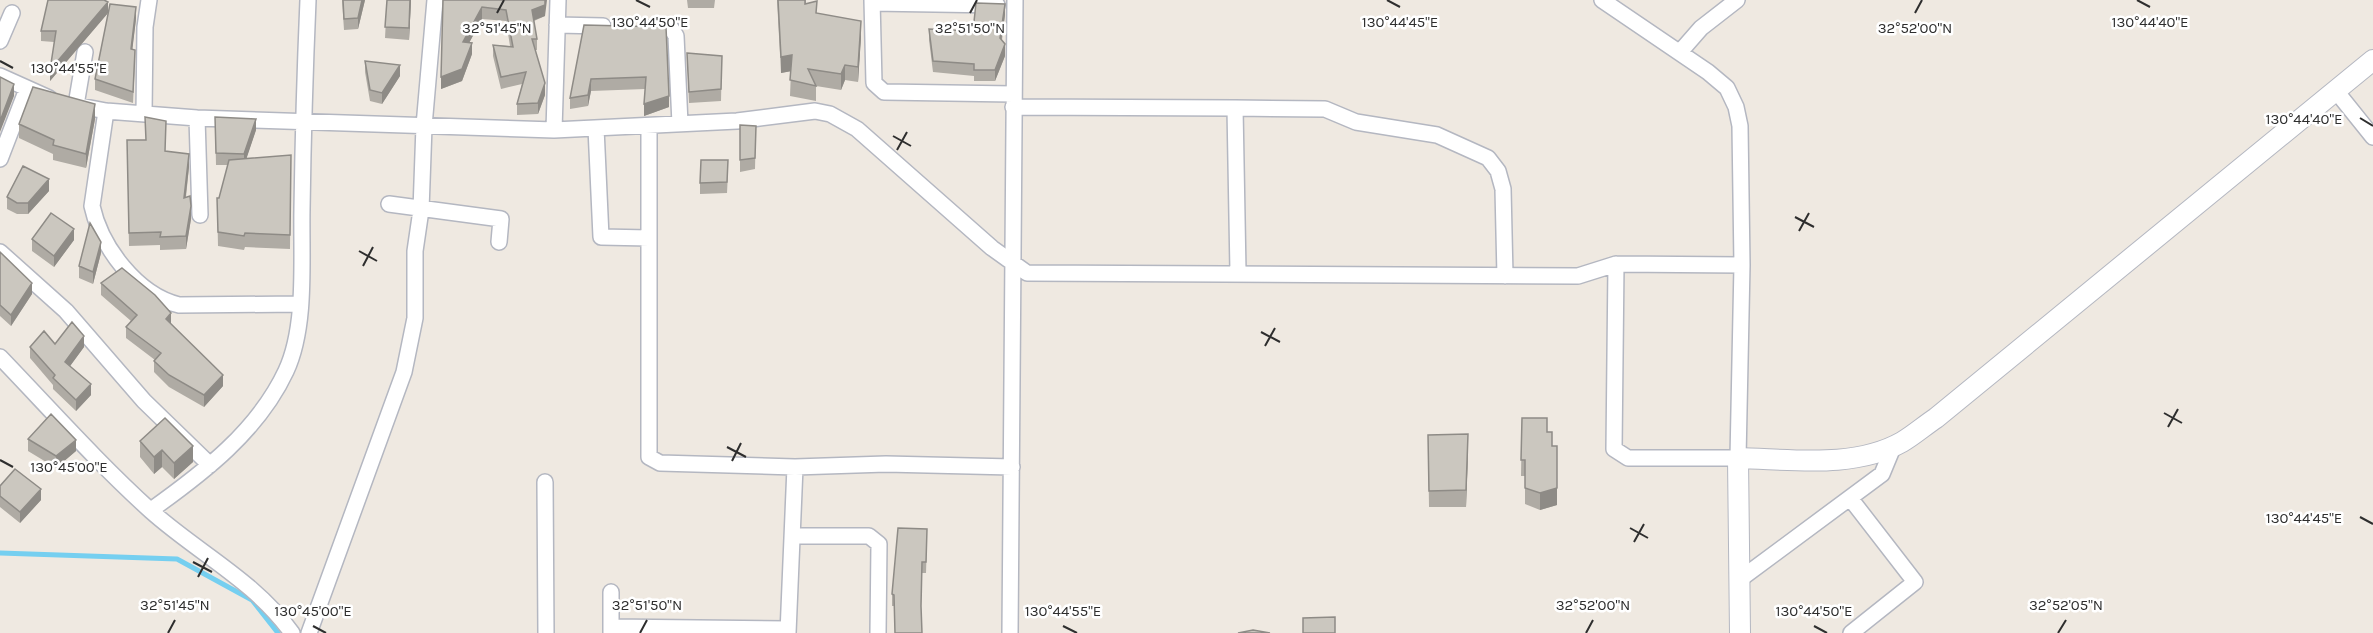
<svg xmlns="http://www.w3.org/2000/svg" width="2373" height="633" font-family="Karla,sans-serif">
<style>
.lines{fill:none;stroke-linecap:round;stroke-linejoin:round}
.stream{stroke:#75cff0;stroke-width:5}
.minor-casing{stroke:#b4b7c1;stroke-width:18}
.tertiary-casing{stroke:#b4b7c1;stroke-width:22}
.minor{stroke:#fff;stroke-width:15}
.tertiary{stroke:#fff;stroke-width:20}
.wall{fill:#afaba4}
.shaded-wall{fill:#8e8b86}
.building{fill:#cbc7bf;stroke:#8e8b86;stroke-width:1.5}
.ticks{fill:none;stroke:#2e2e2e;stroke-width:2}
.ticks-label{font-size:15px;text-anchor:middle;fill:#2e2e2e;stroke:#fff;stroke-width:5;stroke-linejoin:round;paint-order:stroke}
</style>
<rect width="100%" height="100%" fill="#efe9e1"/>
<g class="lines">
<path class="stream" d="M0,553L177,559L252,600L278,633"/>
<g class="minor-casing">
<path id="minor" d="M872,0L874,83L884,92L1013,94
M1602,0L1708,72L1727,88L1736,107L1740,126L1742,265L1738,458H1628L1614,449L1616,264
M872,3L997,5
M557,25L603,26
M648,28H671L676,36L680,124
M0,41L12,13
M1680,52L1701,28L1737,0
M0,76L49,98
M2336,91L2373,137
M75,105L106,111L197,118L554,130L737,121L815,111L830,114L857,129L992,248L1027,273L1578,276L1616,264L1742,265
M76,105L85,52
M1013,107L1235,108L1238,272
M1235,108L1325,109L1356,122L1437,135L1488,158L1498,171L1503,189L1505,276
M106,111L92,206C101,247 137,295 179,305L300,304
M144,114L145,27L149,0
M197,118L200,215
M596,128L601,237L649,238V126
M554,130L558,0
M0,159L27,89
M389,204L501,219L499,242
M649,238V457L660,463L795,467L788,633
M0,252L66,311L144,401L210,465
M0,357C50,409 98,463 151,511C198,553 255,581 292,633
M795,467L886,464L1012,467
M545,482L546,633
M1850,498L1915,582L1851,633
M151,510C203,473 258,431 286,371C307,326 301,259 302,209C303,139 305,70 308,0
M793,536H869L879,544L878,633
M1739,580L1882,474L1894,445
M611,627V592
M309,633L404,372L415,318V251L421,210L424,126L435,0
M611,633V627L788,629
M1010,633L1015,0"/>
</g>
<g class="tertiary-casing">
<path id="tertiary" d="M1740,633L1738,458C1790,459 1854,469 1902,442C1914,435 1924,426 1936,418L2373,60"/>
</g>
<use href="#minor" class="minor"/>
<use href="#tertiary" class="tertiary"/>
</g>
<path class="wall" d="M342,0H365L358,29L344,30Z
M387,0H411L409,40L385,38Z
M443,0L545,16L534,21L537,39V50H535L545,95L538,114L517,115V104L522,84L501,89L493,56V45L510,46L506,21L482,19L469,43L472,54L462,81L441,89Z
M687,0H715L714,8H688Z
M777,0H806V4L817,13L861,37L858,82L845,80L841,90L816,86V101L790,96L791,71L781,73Z
M108,13L50,81L54,42L41,41V31Z
M1005,15L1002,40L1005,56L995,81H974V76L933,72L929,40V29L973,31Z
M136,19L132,50L135,62L133,103L95,90V79Z
M584,25L666,27L669,107L644,116L645,89L591,91L588,106L570,109V98Z
M687,53L722,56L721,101L689,103Z
M365,61L400,76L382,104L370,101L365,72Z
M215,117L256,130L246,159L291,155L290,249L245,247L244,250L218,246L217,198H219L228,165H216Z
M95,119L86,168L53,160V154L19,138V124Z
M756,126L755,169L740,172V160Z
M166,134L165,151L189,167L186,197L191,219L186,249L160,250V245L129,246L127,140H145Z
M728,172L727,193L700,194V183Z
M49,191L28,214H17L7,209V197Z
M32,239L74,240L54,267L32,251Z
M0,252L32,294L11,326L0,316Z
M101,253L93,284L79,278V266Z
M101,283L171,324L223,386L204,407L169,387L154,372V361L155,360L126,338V327L131,321L101,295Z
M55,344L84,347L70,366L91,395L76,411L53,389V385L30,358V347Z
M1522,418L1547,432L1552,446L1557,505L1540,510L1525,504V476H1521Z
M1428,435L1468,451L1466,507H1429Z
M28,439L76,451L56,468L28,451Z
M140,441L193,462L174,479L162,467L154,474L140,457Z
M0,486L41,500L20,523L0,507Z
M927,540L926,573H922L894,606H892V594Z"/>
<path class="shaded-wall" d="M362,0H365L358,29V18Z
M410,0H411L409,40V28Z
M545,0H547L545,16L532,21V10Z
M108,2V13L50,81V70Z
M1005,4V15L1000,49V38Z
M136,7V19L131,61V49Z
M482,7V19L463,54V42Z
M861,21V37L858,82V67Z
M472,43V54L462,81L441,89V77Z
M1005,44V56L995,81V70Z
M792,55V71L781,73V57Z
M400,65V76L382,104V93Z
M845,65V80L841,90V74Z
M591,79V91L588,106V95Z
M545,83V95L538,114V103Z
M14,84V96L0,132V121Z
M669,96V107L644,116V104Z
M95,104V119L86,168V154Z
M256,119V130L244,166V154Z
M189,154V167L184,211V198Z
M49,179V191L28,214V203Z
M191,206V219L186,249V236Z
M74,229V240L54,267V256Z
M101,242V253L93,284V272Z
M32,283V294L11,326V315Z
M171,313V325L166,319Z
M84,336V347L65,373V362Z
M223,375V386L204,407V395Z
M91,384V395L76,411V400Z
M1468,434V451L1466,507V490Z
M76,440V451L56,468V456Z
M193,446V462L174,479V463Z
M162,450V467L154,474V457Z
M1557,462V505L1540,510V493Z
M41,489V500L20,523V512Z"/>
<path class="building" d="M48,0H104L108,2L50,70L56,31H41Z
M343,0H362L358,18L344,19Z
M387,0H410L409,28L385,27Z
M443,0H545V5L532,10L537,39H532L545,83L538,103L517,104L526,72L501,77L493,45L513,47L506,10L482,7L463,42L472,43L462,69L441,77Z
M778,0H805V4L817,1L816,13L861,21L858,67L845,65L841,74L808,69L816,86L790,80L792,55L781,57Z
M976,3L1005,4L1000,38L1005,44L995,70H974V64L933,61L929,29L973,31Z
M110,4L136,7L131,49L135,50L133,92L95,79Z
M584,25L666,27L669,96L644,104L646,77L591,79L588,95L570,98Z
M687,53L722,56L721,89L689,92Z
M365,61L400,65L382,93L370,90Z
M0,77L14,84L0,121Z
M33,87L95,104L86,154L53,145L54,140L19,124Z
M145,117L166,121L165,151L189,154L184,198L190,196L191,206L186,236L160,237L161,232L129,233L127,140H146Z
M215,117L256,119L244,154L216,153Z
M740,125L756,126L755,158L740,160Z
M291,155L290,235L245,233L244,236L218,232L217,198H219L229,160Z
M701,160H728L727,182L700,183Z
M23,166L49,179L28,203H17L7,197Z
M51,213L74,229L54,256L32,239Z
M90,223L101,242L93,272L79,266Z
M0,252L32,283L11,315L0,305Z
M122,268L155,295L171,313L166,319L223,375L204,395L169,375L154,361L161,353L126,327L137,315L101,283Z
M72,322L84,336L65,362L91,384L76,400L53,378L55,375L30,347L44,331L55,344Z
M51,414L76,440L56,456L28,439Z
M165,418L193,446L174,463L162,450L154,457L140,441Z
M1522,418H1547V432H1552V446H1557V488L1540,493L1525,488V460H1521Z
M1468,434L1466,490L1429,491L1428,435Z
M15,469L41,489L20,512L0,496V486Z
M898,528L927,529L926,562H922L921,606L922,633H895L894,595L892,594Z
M1335,617V633H1303V618Z
M1253,630L1270,633H1238Z"/>
<path class="ticks" d="M636,0L650,7M1387,0L1400,7M2137,0L2150,7M497,13L504,0M970,13L977,0M1915,13L1922,0M0,61L13,68M2360,118L2373,126M893,136L911,146M897,150L907,132M1795,217L1814,227M1799,231L1809,213M359,251L377,261M363,266L373,247M1261,332L1280,342M1265,346L1275,328M2164,413L2182,423M2168,427L2178,409M727,447L746,457M0,460L13,467M732,461L741,443M2360,517L2373,524M1630,528L1648,538M1634,542L1644,524M193,562L212,572M198,577L208,558M313,626L326,633M1063,626L1077,633M1814,626L1827,633M168,633L175,620M640,633L647,620M1586,633L1593,620M2058,633L2066,620"/>
<g class="ticks-label">
<text x="650" y="27">130°44'50"E</text>
<text x="1400" y="27">130°44'45"E</text>
<text x="2150" y="27">130°44'40"E</text>
<text x="497" y="33">32°51'45"N</text>
<text x="970" y="33">32°51'50"N</text>
<text x="1915" y="33">32°52'00"N</text>
<text x="69" y="73">130°44'55"E</text>
<text x="2304" y="124">130°44'40"E</text>
<text x="69" y="472">130°45'00"E</text>
<text x="2304" y="523">130°44'45"E</text>
<text x="175" y="610">32°51'45"N</text>
<text x="647" y="610">32°51'50"N</text>
<text x="1593" y="610">32°52'00"N</text>
<text x="2066" y="610">32°52'05"N</text>
<text x="313" y="616">130°45'00"E</text>
<text x="1063" y="616">130°44'55"E</text>
<text x="1814" y="616">130°44'50"E</text>
</g>
</svg>
